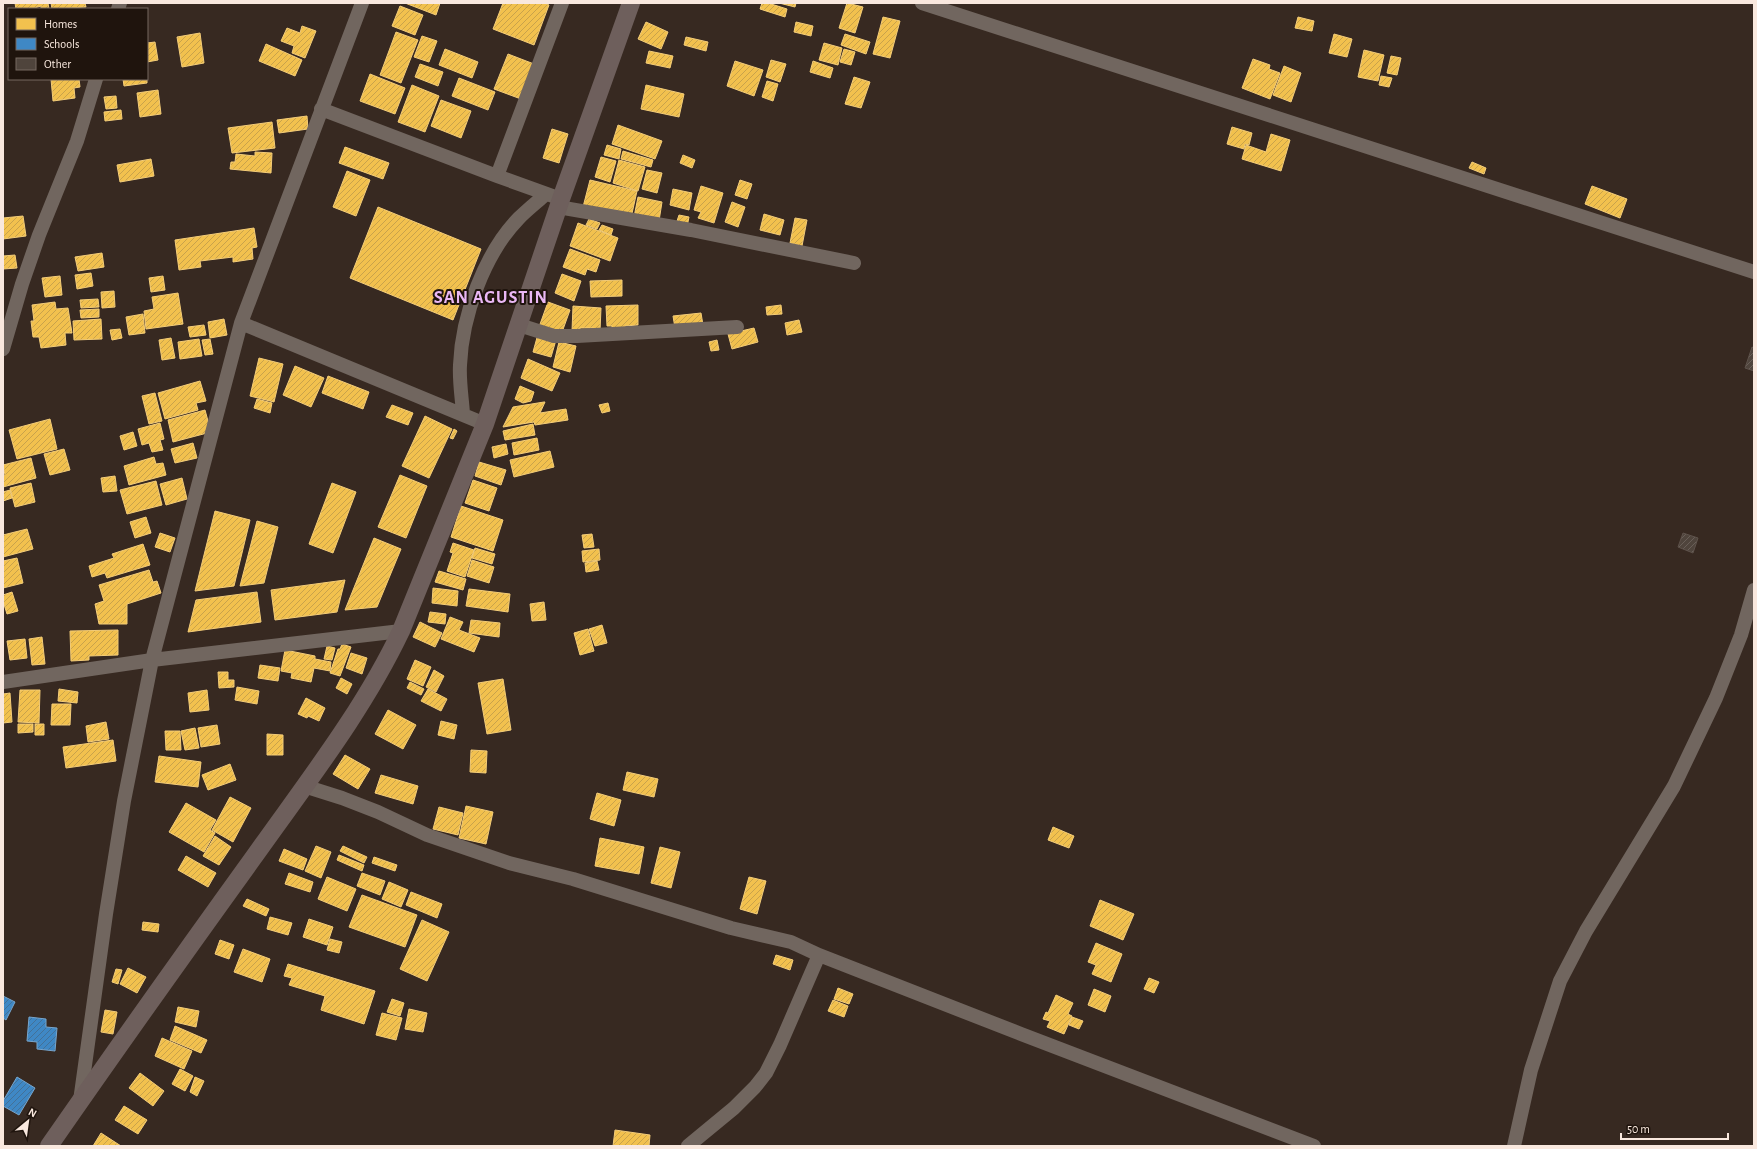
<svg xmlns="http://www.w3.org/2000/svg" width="1757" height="1149" font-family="'Alegreya Sans',sans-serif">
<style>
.homes{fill:url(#homes-hatch);stroke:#f4cd79}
.schools{fill:url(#schools-hatch);stroke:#77a5cc}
.building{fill:url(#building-hatch);stroke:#5d514a}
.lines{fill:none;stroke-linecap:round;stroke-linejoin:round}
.minor{stroke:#71665f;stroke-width:14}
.major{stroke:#6e5f5c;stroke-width:18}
.labels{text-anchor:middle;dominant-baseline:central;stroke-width:4;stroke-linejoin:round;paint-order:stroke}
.district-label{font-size:18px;font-weight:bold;letter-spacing:1px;fill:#eab8f5;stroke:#1f140d}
</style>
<defs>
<pattern id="homes-hatch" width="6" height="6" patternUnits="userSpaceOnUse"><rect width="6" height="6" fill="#f2c14e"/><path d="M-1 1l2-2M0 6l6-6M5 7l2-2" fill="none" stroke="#c8a24b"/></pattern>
<pattern id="schools-hatch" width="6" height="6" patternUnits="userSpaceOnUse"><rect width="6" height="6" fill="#3f88c5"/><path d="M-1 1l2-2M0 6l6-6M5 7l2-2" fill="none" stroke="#437198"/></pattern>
<pattern id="building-hatch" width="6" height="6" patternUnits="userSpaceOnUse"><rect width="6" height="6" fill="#4f443c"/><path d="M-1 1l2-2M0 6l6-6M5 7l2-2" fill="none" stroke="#695f58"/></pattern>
</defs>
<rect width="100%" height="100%" fill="#372921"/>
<path class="homes" d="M15,3H48L49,9H41V6L31,9H16Z
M51,3H85L86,7L52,9Z
M405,3H440L436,15Z
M503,3H545L549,5L534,45L493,29Z
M762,3H768L787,9L785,17L760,9Z
M779,3H796L795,7Z
M847,3L863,7L855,33L839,28Z
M400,6L423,15L415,35L392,26Z
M883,17L900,21L890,58L873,54Z
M1298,17L1314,21L1312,31L1295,28Z
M646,22L668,32L661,49L638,39Z
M796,22L813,26L811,36L794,32Z
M302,26L316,31L305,58L292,53L294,46L281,41L287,28L300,33Z
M396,32L418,40L401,83L380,75Z
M200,33L204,63L182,67L177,37Z
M845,34L870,42L866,54L841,45Z
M1334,34L1352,39L1347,57L1329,53Z
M422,36L437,41L429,62L414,57Z
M686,37L708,42L706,51L684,45Z
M155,42L158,60L147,62V43Z
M824,43L842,48L838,65L819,60Z
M266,44L302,60L295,76L259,61Z
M445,49L478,62L472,78L439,65Z
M844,49L855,52L851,65L840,62Z
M1364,50L1384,55L1378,81L1358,77Z
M649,51L673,56L670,68L646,63Z
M508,54L534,64L521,99L494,89Z
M1391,56L1401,58L1397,75L1387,73Z
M1253,59L1270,65L1269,69L1280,73L1270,99L1242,88Z
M771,60L786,64L780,82L766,77Z
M735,61L763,70L754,96L727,86Z
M813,61L833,68L830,78L810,72Z
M420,64L443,72L438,86L415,77Z
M1284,66L1301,73L1291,102L1273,95Z
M370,74L405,88L395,114L360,101Z
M1381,76L1392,78L1389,87L1379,85Z
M854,77L870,82L861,108L845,104Z
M459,78L495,92L488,110L452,96Z
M51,79H79L80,87L74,88L75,98L53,101Z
M123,79H147V83L124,86Z
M767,81L778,84L773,101L762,97Z
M412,85L439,96L425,132L398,122Z
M646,85L684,94L679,117L641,109Z
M158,90L161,114L140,117L137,93Z
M116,96L117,108L106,109L104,97Z
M441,100L471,111L461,138L431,126Z
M121,110L122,119L105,121L104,112Z
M307,116L308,129L279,133L277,120Z
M272,122L275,148L232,153L228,128Z
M618,125L662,141L655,159L612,144Z
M1232,127L1252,133L1249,145L1245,144L1244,149L1227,144Z
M552,129L568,134L559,163L543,158Z
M1271,134L1290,140L1281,171L1242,159L1246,145L1266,152Z
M607,145L621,149L619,159L604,155Z
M345,147L389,163L383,179L339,163Z
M623,151L653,160L651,167L621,159Z
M255,152L272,153L271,173L230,169L231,162H235L236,154L255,156Z
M683,155L695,160L692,168L680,163Z
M601,157L616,161L610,182L595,177Z
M151,159L154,176L120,182L117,165Z
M619,160L645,167L638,191L613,183Z
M1472,162L1486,168L1484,174L1469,168Z
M647,170L662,173L657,193L642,189Z
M347,171L370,180L356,216L333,207Z
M590,180L637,191L631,218L583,207Z
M740,180L752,184L747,199L735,195Z
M701,186L723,193L714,223L698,218L701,212L694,210Z
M1592,186L1627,199L1620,218L1585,204Z
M673,189L692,193L689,210L670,205Z
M638,197L662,202L659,221L634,217Z
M732,202L745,207L738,227L725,222Z
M378,207L481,249L453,320L350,278Z
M764,214L784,220L780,235L760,230Z
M679,215L689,217L687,227L676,224Z
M23,216L26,236L3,239V218Z
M795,218L807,220L802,246L790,243Z
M589,219L600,223L597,229L586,225Z
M578,223L618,238L610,261L570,246Z
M602,225L613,229L611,235L599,230Z
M254,228L257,247L252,248L253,259L233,262V257L200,261L201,267L179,270L175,240Z
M570,249L600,260L596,272L587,269L585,275L563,267Z
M102,253L104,267L78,271L75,257Z
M15,255L17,268L3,269V256Z
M91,273L93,286L77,289L75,275Z
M562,274L581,281L574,301L555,293Z
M60,276L62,295L45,297L42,278Z
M163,276L165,290L151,292L149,278Z
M622,280V296L591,297L590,281Z
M114,291L115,307L102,308L101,292Z
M178,293L183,324L146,329L144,311L154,309L152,297Z
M98,299L99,307L81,308L80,300Z
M55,302L56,309L68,308L72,333H65L66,345L41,348L39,337H33L31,321H34L32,305Z
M548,302L570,310L561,335L539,327Z
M638,305V325L625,326V330L612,331V326H607L606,306Z
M781,305L782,314L767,315L766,307Z
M573,306L601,308L600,331L593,328H580V332L572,331Z
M99,309V317L81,318L80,310Z
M701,313L703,325L675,328L673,316Z
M143,314L145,333L129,335L126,317Z
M101,319L102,339L74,340L73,321Z
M224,319L227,335L210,338L208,322Z
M799,320L802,332L787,335L785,323Z
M204,325L206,335L190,337L188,327Z
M754,328L758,342L732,349L728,334Z
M120,329L122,338L112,340L110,330Z
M538,334L556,340L551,357L533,352Z
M171,338L175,358L162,360L159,340Z
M199,339L202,356L180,359L178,342Z
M210,339L213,354L205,355L202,340Z
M717,340L719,350L711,351L709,342Z
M559,342L576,346L570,372L553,367Z
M259,358L283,364L274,402L250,396Z
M528,359L560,373L552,391L521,378Z
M295,366L324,378L311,407L283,395Z
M328,376L369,392L363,409L322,393Z
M200,381L206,401L196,403L198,410L165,419L158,393Z
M520,386L534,392L531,401L523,403L515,399Z
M155,393L162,421L149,424L142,396Z
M257,399L272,403L270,413L254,408Z
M544,402H545L540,413L566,409L568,420L535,425L534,422L503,427L513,407Z
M608,403L610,411L602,413L599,405Z
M392,405L413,413L408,425L386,417Z
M205,410L211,432L173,442L168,420Z
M425,416L452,429L429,478L402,466Z
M50,419L57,449L17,459L9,430Z
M160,423L164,439L160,440L163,450L152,452L149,443L142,445L138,429Z
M533,424L535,435L505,440L503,431Z
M454,429L457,431L453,439L450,438Z
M133,432L137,446L124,450L120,436Z
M537,438L539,450L514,455L512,443Z
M193,443L197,458L175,463L171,449Z
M506,444L508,454L494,458L492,447Z
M64,449L70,470L50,475L44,454Z
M550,451L554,467L514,477L510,460Z
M154,457L156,464L163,463L166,475L129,485L124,466Z
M31,458L36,478L3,487V476L5,475L3,465Z
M479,462L506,470L501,485L475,476Z
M400,475L427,486L406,538L378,527Z
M115,476L117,491L103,492L101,478Z
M182,478L187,499L166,505L160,484Z
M473,480L497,488L489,511L465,503Z
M156,481L162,505L127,514L120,490Z
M31,483L35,502L15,507L10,488Z
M332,483L356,492L333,553L309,544Z
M10,490L12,498L3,501V492Z
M461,506L503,520L493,551L451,537Z
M215,511L250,520L234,586L195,591Z
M146,517L151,533L135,538L130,522Z
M257,521L278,527L264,583L240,586Z
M27,529L33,549L3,557V535Z
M160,533L175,538L170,552L155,547Z
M592,534L594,547L584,548L582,535Z
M374,538L401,549L377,607L345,610Z
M453,543L474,550L465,577L447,571L453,553L450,552Z
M143,544L150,565L107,578L105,573L92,577L89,566L114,558L112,554Z
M475,548L495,554L492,564L472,558Z
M599,549L600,560L583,562L582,551Z
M17,558L23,583L3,588V561Z
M472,560L494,567L489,583L467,576Z
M597,561L599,570L586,572L585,563Z
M149,570L153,582L157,581L161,593L127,604V624H99L95,604L104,601L99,585Z
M439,571L466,579L463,590L435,582Z
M345,580L337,612L275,620L271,590Z
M433,588L458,591L457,606L432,603Z
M469,589L510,594L508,612L466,606Z
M12,592L18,611L7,614L3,601V595Z
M257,592L261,622L188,632L196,600Z
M544,602L546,620L532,621L530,604Z
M430,612L446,614L445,624L428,622Z
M450,617L463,622L459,630L480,638L474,652L441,639Z
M471,620L500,623L499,637L469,633Z
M420,622L442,633L435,647L413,637Z
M602,625L607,643L595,646L589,629Z
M588,629L594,651L580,655L574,633Z
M118,630V655L89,656V660L71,661L70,631Z
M42,637L45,664L32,665L29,639Z
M25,639L27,658L10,660L7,641Z
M342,644L351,647L340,676L330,673L338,649H340Z
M327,646L335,648L332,660L324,659Z
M285,650L315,656V659L331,662L330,671L314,668L311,682L291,678L292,673L281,671Z
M351,653L367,658L362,674L346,668Z
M415,660L431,667L423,686L407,679Z
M260,665L280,668L278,681L258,678Z
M434,670L444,676L436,692L426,687Z
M218,672H228V680H234V687L219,688Z
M341,678L352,684L347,694L336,688Z
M503,679L511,730L487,734L478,683Z
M410,682L424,689L421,695L407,688Z
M237,687L259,691L257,704L235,700Z
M59,689L78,692L77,703L58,701Z
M428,689L447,699L441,711L421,701Z
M20,690H40L39,723L18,722Z
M207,690L209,710L190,712L188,693Z
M10,693L12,722L3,723V694Z
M306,698L325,708L319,721L308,716L307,718L298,714Z
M52,704H71L70,725H51Z
M388,710L416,725L403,749L375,734Z
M441,721L457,725L454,739L438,735Z
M106,722L109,739L88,742L86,726Z
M18,724H33V732L18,733Z
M35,724H44V735H35Z
M217,725L220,744L201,747L198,728Z
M195,728L199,748L185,750L181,731Z
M165,731H180L181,750H166Z
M267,734L283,735V755H267Z
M113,740L116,761L66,768L63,747Z
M471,750L487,751L486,773L470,772Z
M345,755L370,769L358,789L333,774Z
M159,756L201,762L198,787L155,782Z
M230,764L236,780L208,790L202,775Z
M627,772L658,779L654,797L623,790Z
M381,775L418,786L413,804L375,793Z
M597,793L621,800L614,826L590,819Z
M230,797L251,808L233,842L212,830Z
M186,803L216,820L210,830L215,833L204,852L169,832Z
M466,806L493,812L486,844L459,838Z
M439,807L463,813L458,835L433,829Z
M1053,827L1074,836L1069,848L1048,840Z
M215,836L231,847L219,865L203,856Z
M600,838L644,847L639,874L595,866Z
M316,846L331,852L321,878L305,871Z
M343,846L367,857L364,863L340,851Z
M660,847L680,852L671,888L651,883Z
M284,849L307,859L303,870L279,861Z
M339,855L364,865L362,871L337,860Z
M186,856L216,873L208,887L178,870Z
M374,857L397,865L395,871L372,863Z
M289,873L313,882L310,892L285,884Z
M362,873L385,881L380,895L357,886Z
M327,877L356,889L347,911L318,899Z
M749,877L766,881L757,914L740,909Z
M389,882L408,890L401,907L382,899Z
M411,892L442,904L437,918L406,905Z
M362,895L417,915L405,947L349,927Z
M247,899L269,909L266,916L243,906Z
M1100,900L1134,914L1123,940L1090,926Z
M270,917L292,923L288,935L267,929Z
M309,919L333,927L327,945L303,937Z
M422,920L449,932L427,981L400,969Z
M143,922L159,924L158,932L142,930Z
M330,939L342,942L339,953L327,950Z
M220,940L234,945L229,959L215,954Z
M1096,943L1122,954L1111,982L1092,974L1096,965L1088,962Z
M243,949L270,959L262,982L234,972Z
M776,955L793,960L790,970L773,964Z
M288,964L375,991L364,1024L321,1010L325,996L289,985L292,978L284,976Z
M128,968L146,977L137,993L120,984Z
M116,969L122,970L118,984L112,982Z
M1149,978L1159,982L1154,993L1144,989Z
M838,988L853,994L849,1004L834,999Z
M1094,989L1111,996L1105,1012L1088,1005Z
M1056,995L1073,1003L1068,1014L1072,1016L1064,1034L1047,1027L1050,1021L1043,1019L1046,1012L1048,1013Z
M392,999L404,1003L400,1016L387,1012Z
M833,1000L848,1006L844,1017L828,1011Z
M178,1007L199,1011L196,1027L175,1022Z
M409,1009L427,1013L423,1032L405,1029Z
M105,1010L117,1012L113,1034L101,1032Z
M382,1013L402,1018L396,1040L376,1035Z
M1072,1017L1083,1021L1079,1029L1069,1025Z
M175,1026L207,1040L201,1053L170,1040Z
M162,1038L192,1051L184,1069L155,1056Z
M180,1069L193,1076L185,1091L172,1084Z
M140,1073L164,1091L153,1106L129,1088Z
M195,1077L204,1081L197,1096L190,1092Z
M124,1106L147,1120L138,1134L115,1120Z
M615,1130L650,1135L649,1146H613Z
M101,1133L121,1146H93Z"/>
<path class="schools" d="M3,996L15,1002L6,1020L3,1018Z
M29,1017L46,1019V1027L57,1028L55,1051L37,1049V1042L27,1041Z
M17,1077L35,1088L19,1115L3,1106V1101Z"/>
<path class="building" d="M1752,347L1754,348V371L1745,368Z
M1683,533L1698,538L1693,553L1678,547Z"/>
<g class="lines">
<path class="minor" d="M922,3L1754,272
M118,9L120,3
M321,109L497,176L561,199
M497,176L562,3
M558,207L691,230L854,263
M241,323L485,424
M519,325L554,336H577L737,327
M3,349L22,284L39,235L77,141L96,79
M463,414C462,398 459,381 460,365C462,316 484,254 519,218C527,210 537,202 546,194
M3,682L152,660L401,631
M304,786L342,798L378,812L427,835L509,863L573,879L731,928L791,942L819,955L1021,1034L1314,1146
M80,1101L106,914L124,801L152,660L241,323L362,3
M688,1146L734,1108L755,1087L766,1073L780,1045L819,955
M1514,1146L1531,1070L1560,981L1586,931L1674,786L1716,698L1741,635L1754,590"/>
<path class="major" d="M49,1146C117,1048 186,951 256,854C307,782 363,711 401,631L485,424L561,199L631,3"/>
</g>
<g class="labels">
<g class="district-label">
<text x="491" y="298">SAN AGUSTIN</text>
</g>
</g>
<rect width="1757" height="1149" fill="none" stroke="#f9e8de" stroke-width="8"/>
<rect x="8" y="8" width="140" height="72" fill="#1f140d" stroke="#766961"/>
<rect x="16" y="18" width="20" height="12" fill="#f2c14e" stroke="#766961"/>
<text x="44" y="28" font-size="12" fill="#f9e8de">Homes</text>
<rect x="16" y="38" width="20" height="12" fill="#3f88c5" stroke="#766961"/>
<text x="44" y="48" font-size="12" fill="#f9e8de">Schools</text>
<rect x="16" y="58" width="20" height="12" fill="#4f443c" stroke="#766961"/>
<text x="44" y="68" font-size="12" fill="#f9e8de">Other</text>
<g transform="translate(28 1121) rotate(29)" stroke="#1f140d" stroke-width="3" paint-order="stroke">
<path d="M0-3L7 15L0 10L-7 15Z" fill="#f9e8de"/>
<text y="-6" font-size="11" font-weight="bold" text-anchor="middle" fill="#f9e8de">N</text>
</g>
<path d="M1621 1133v6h107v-6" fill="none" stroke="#f9e8de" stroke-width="2"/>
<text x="1627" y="1133" font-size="12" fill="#f9e8de" stroke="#1f140d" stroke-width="3" paint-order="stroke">50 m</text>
</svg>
